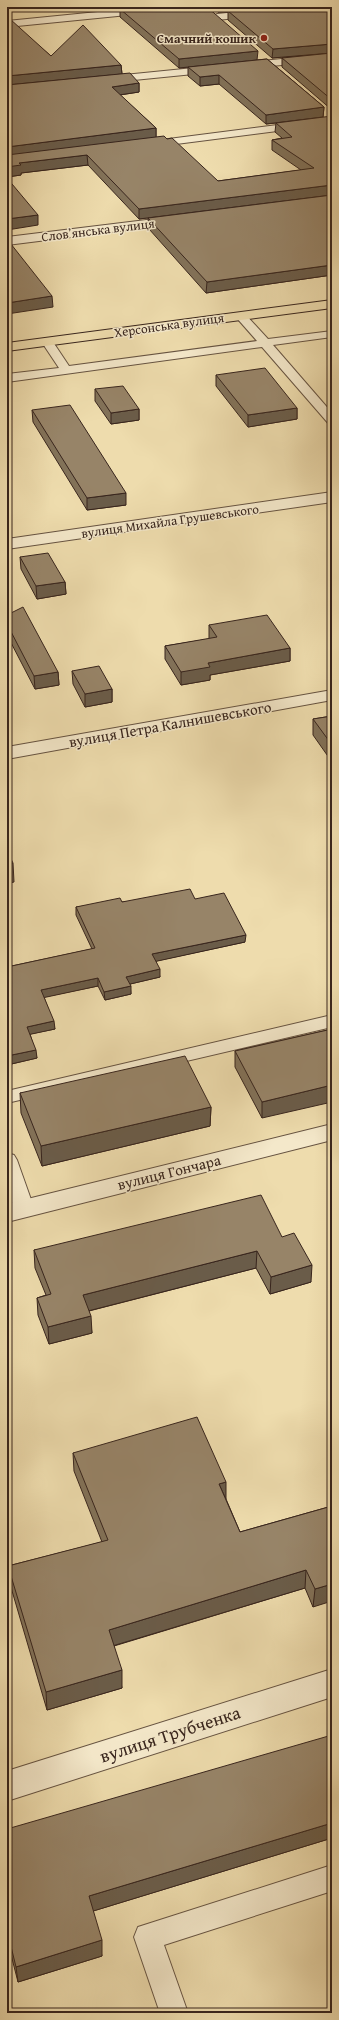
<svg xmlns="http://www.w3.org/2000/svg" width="339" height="2020" font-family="'Gentium Book Plus',serif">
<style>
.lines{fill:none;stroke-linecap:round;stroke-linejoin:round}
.service-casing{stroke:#665341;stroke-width:2}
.minor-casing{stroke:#665341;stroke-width:2}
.primary-casing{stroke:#38251d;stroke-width:2}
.service{fill:#f4e8ca;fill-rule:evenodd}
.minor{fill:#f4e8ca;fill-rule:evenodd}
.primary{fill:#eedcad;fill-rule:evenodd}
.wall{fill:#827259;stroke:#38251d}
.shaded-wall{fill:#6a5c49;stroke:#38251d}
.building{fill:#978468;stroke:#38251d}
.poi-dot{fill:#8f2418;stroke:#f4e8ca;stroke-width:1.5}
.labels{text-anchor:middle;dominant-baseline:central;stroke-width:3;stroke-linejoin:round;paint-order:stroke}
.far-poi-label{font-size:13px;font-weight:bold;fill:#38251d;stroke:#f4e8ca;text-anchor:end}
.far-street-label{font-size:13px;fill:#38251d;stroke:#f4e8ca}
.street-label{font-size:15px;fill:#38251d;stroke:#f4e8ca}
.near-street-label{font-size:18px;fill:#38251d;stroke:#f4e8ca}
</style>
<rect width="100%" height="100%" fill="#eedcad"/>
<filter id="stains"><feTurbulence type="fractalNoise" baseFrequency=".005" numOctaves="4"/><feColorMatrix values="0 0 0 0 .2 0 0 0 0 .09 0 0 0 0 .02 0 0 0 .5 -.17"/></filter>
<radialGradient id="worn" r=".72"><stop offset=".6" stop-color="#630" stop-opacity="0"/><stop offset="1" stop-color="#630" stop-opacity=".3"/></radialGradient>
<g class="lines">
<g class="service-casing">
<path id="service" d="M241,313L245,314L268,339L332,331V337L273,345L332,413V424L328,423L262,347L7,382V374L59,368L41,341L47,338L51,339L69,366L257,341L235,316Z
M332,1015V1027L7,1103V1091Z
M7,1153L14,1155L17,1160L34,1208L31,1213L24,1215L17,1213C6,1194 7,1175 7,1153Z
M332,1865V1891L164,1945L188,2013H160L134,1937L138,1927Z"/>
</g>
<g class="minor-casing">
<path id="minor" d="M148,7H183L178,10L7,27V21Z
M287,7H321L316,10L217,20L212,17L217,14Z
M332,54V60L104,83L99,80L104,77Z
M332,118V124L145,148L139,145L145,142Z
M179,216L185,220L183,223L7,245V237Z
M332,492V502L7,549V539Z
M332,690V700L7,759V747Z
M332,1124V1140L7,1222V1204Z
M332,1669V1697L7,1801V1771Z"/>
</g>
<g class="primary-casing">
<path id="primary" d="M332,300V308L7,351V343Z"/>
</g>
<use href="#service" class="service"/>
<use href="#minor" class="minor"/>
<use href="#primary" class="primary"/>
</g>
<path class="wall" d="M212,7H332V110L282,67V58L306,55L272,58L228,20V12H218Z
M120,9L257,60L179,68L120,17Z
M7,19L51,56L121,65L122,74L139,83V92L120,95L156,128V137L218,181L301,170L272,150V140L282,138L275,132L276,123L266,124L219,84L200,86L188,76V67L267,59L324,107L323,117L332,195L139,219L88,165L21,173V175L7,177Z
M332,195V275L206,293L149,229L148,218Z
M216,375L297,408V419L248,427L216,386Z
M95,389L139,409V420L111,424L95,401Z
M32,410L126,505L87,510L33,422Z
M20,557L65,582L66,594L37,599L21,569Z
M7,615L58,672L59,685L35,689L7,635Z
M209,625L290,648V661L210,675V680L181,685L165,659V646L209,639Z
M72,671L112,689V702L85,707L73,684Z
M332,716V762L313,735V719Z
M195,899L245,942L156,961L160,977L130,984L131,994L105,1000L98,986L44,997L55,1029L30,1034L37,1058L7,1065V967L92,949L76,915V907L122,902Z
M332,1029L262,1118L235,1067V1051Z
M20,1093L211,1107L210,1126L42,1166L21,1113Z
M282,1237L311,1282L270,1294L256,1268L89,1311L92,1333L49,1344L38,1315L37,1298L46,1295L35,1268L34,1250Z
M73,1453L226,1499L240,1532L332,1506L313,1607L305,1588L114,1646L122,1688L47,1710L10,1584L8,1566L102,1542L74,1471Z
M7,1829L332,1838L93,1911L102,1956L18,1982L7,1939Z"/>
<path class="shaded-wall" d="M111,7H133L111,9Z
M219,7H272L218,12Z
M332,44V53L272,58L273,49Z
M258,51L257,60L179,68V59Z
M121,65L122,74L7,85V76Z
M219,75V84L200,86V77Z
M139,83V92L112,96V87Z
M324,107L323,117L266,124V115Z
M156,128V138L7,156V147Z
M87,155L88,165L21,173V175L7,177V167L19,163Z
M332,185V195L139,219V209Z
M38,215V225L7,230V219Z
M332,265V275L206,293L207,282Z
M52,296L53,307L7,314V303Z
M297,408V419L248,427V415Z
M139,409V420L111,424V413Z
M126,493V505L87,510V498Z
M65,582L66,594L37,599L36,586Z
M290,648V661L210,675V680L181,685V672L208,663Z
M58,672L59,685L35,689L34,676Z
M112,689V702L85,707V694Z
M13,863L14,882L7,884V865Z
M246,935L245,942L153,962L152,954Z
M160,969V977L126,985V977Z
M98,978V986L42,998L41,990Z
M131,986V994L105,1000L104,992Z
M54,1021L55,1029L27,1035V1027Z
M36,1050L37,1058L7,1065V1056Z
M332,1085V1102L262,1118V1102Z
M211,1107L210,1126L42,1166L41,1146Z
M257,1251L256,1268L84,1312L83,1295Z
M312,1265L311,1282L270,1294L271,1277Z
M91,1316L92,1333L49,1344L48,1327Z
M226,1482V1499L219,1484Z
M7,1492H8L9,1509L7,1510Z
M306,1570L305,1588L109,1647V1630Z
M332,1584V1601L313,1607L315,1589Z
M122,1670V1688L47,1710L46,1692Z
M332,1823V1838L90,1912L89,1896Z
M102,1940V1956L18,1982L16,1967Z"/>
<path class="building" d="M136,7H207L258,51L179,59L120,9Z
M274,7H332V44L273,49L228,11Z
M7,19H10L51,56L83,25L121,65L7,76Z
M332,53V100L282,58Z
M267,59L324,107L266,115L219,75L200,77L188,67Z
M130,73L139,83L112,87L156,128L7,147V85Z
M332,116V185L139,209L87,155L19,163L21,165L7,167V155L164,136L167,139L172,138L218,181L314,168L272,140L292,137L276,123Z
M7,178L38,215L7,219Z
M332,195V265L207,282L148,218Z
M7,239L52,296L7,303Z
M265,368L297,408L248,415L216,375Z
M123,386L139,409L111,413L95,389Z
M70,405L126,493L87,498L32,410Z
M48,553L65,582L36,586L20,557Z
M23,607L58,672L34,676L7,624V615Z
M267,615L290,648L208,663L210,667L181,672L165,646L217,637L209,625Z
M99,666L112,689L85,694L72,671Z
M332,716V745L313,719Z
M7,851L13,863L7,865Z
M190,889L195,899L224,893L246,935L152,954L160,969L126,977L131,986L104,992L98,978L41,990L54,1021L27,1027L36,1050L7,1056V967L95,948L76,907L120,898L122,902Z
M332,1029V1085L262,1102L235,1051Z
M185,1056L211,1107L41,1146L20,1093Z
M261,1195L282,1237L294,1233L312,1265L271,1277L257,1251L83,1295L91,1316L48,1327L37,1298L51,1294L34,1250Z
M197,1417L226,1482L219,1484L240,1532L332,1506V1584L315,1589L306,1570L109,1630L122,1670L46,1692L8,1566L108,1540L73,1453Z
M332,1735V1823L89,1896L102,1940L16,1967L7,1930V1829Z"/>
<circle class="poi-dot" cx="264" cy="38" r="4"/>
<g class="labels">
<g class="far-poi-label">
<text x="256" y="38">Смачний кошик</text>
</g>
<g class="far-street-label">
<text transform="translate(98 230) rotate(-7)">Словʼянська вулиця</text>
<text transform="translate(169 325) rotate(-8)">Херсонська вулиця</text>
<text transform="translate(170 521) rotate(-8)">вулиця Михайла Грушевського</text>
</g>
<g class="street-label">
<text transform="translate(170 724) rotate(-10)">вулиця Петра Калнишевського</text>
<text transform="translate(169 1172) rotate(-14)">вулиця Гончара</text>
</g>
<g class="near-street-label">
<text transform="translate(170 1734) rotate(-18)">вулиця Трубченка</text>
</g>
</g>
<rect width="339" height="2020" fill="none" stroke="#eedcad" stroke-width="24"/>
<rect x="8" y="8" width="323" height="2004" fill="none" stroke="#38251d" stroke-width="2"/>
<rect x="12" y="12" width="315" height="1996" fill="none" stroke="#38251d"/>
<rect width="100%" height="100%" filter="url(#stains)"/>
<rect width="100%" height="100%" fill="url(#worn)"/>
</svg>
